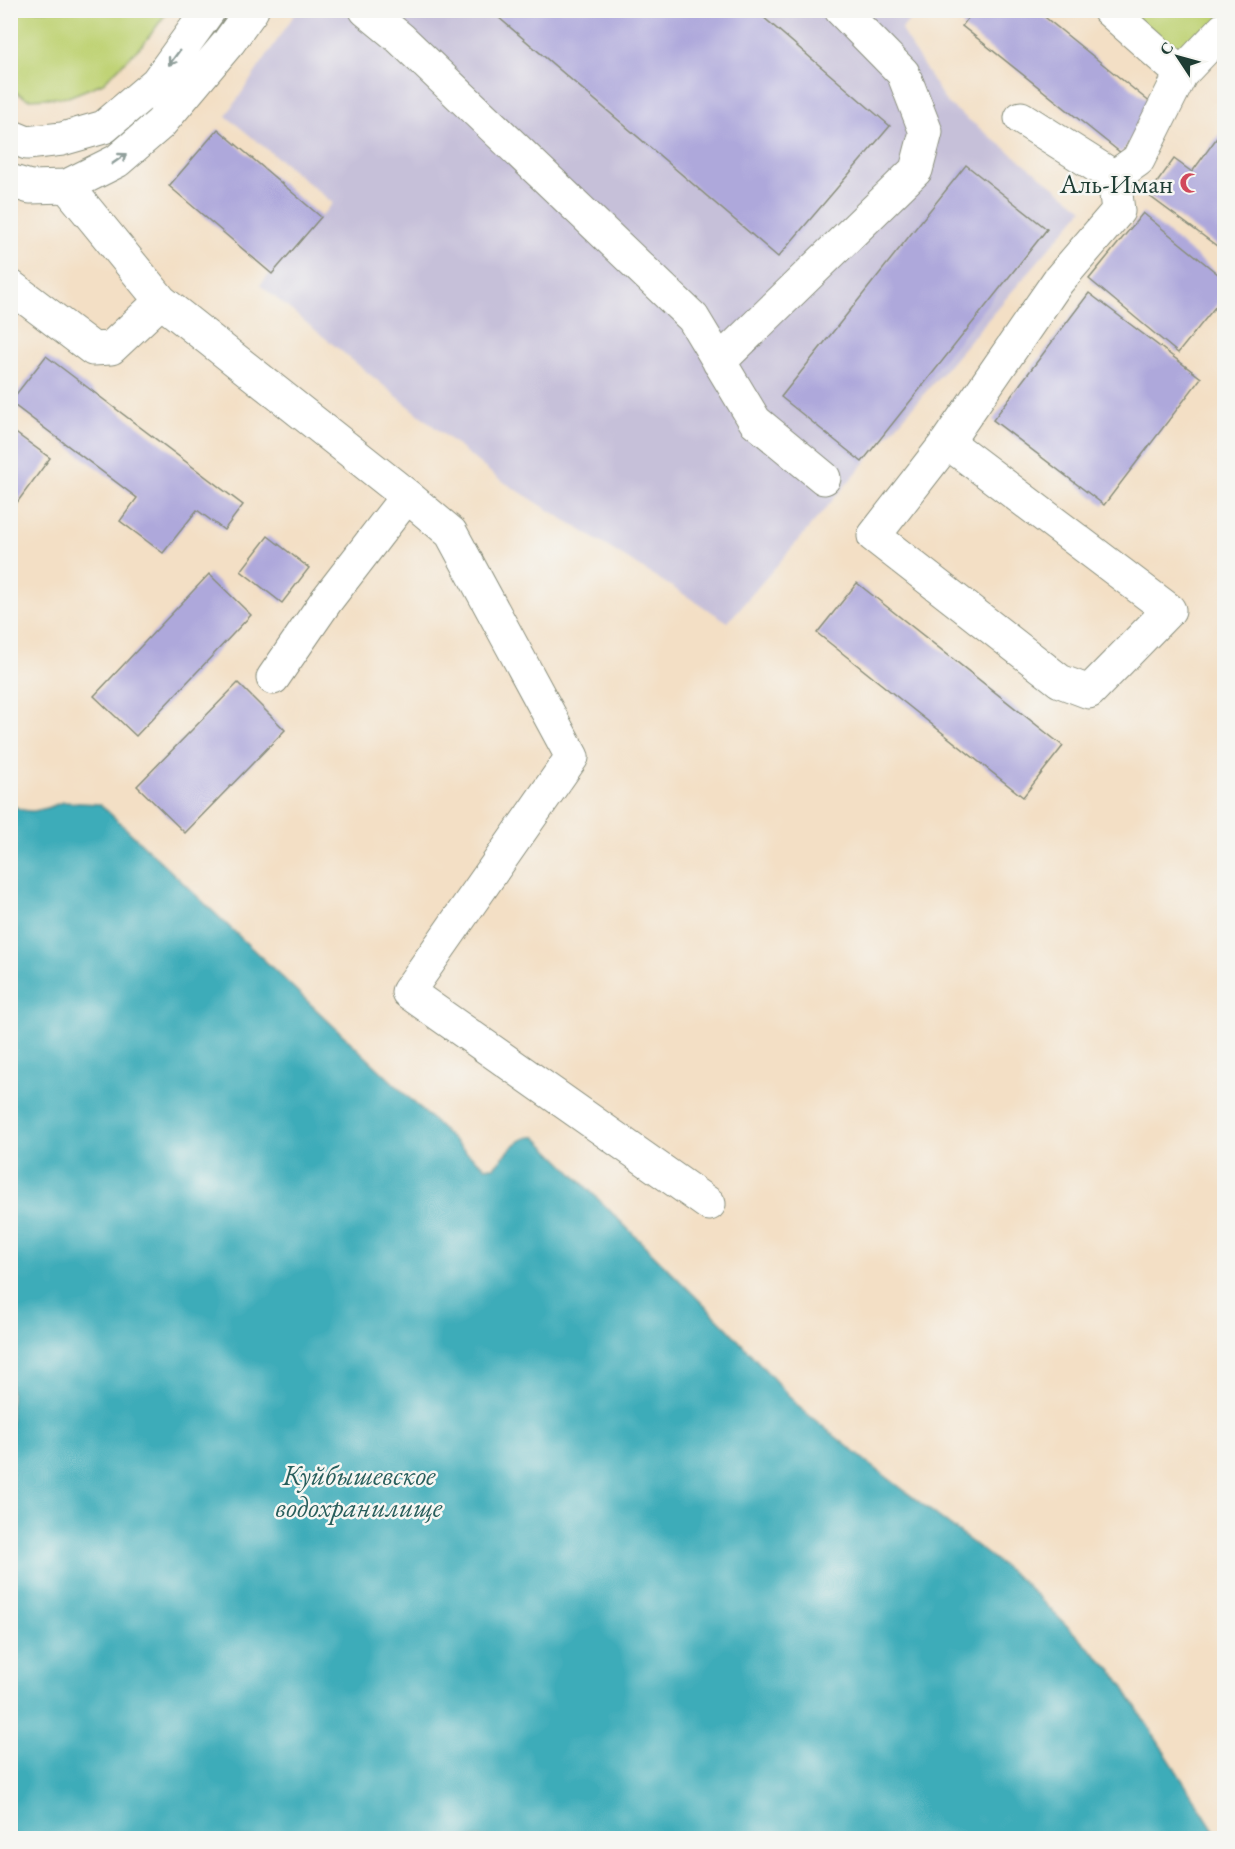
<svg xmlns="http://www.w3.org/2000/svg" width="1235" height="1849" font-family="'EB Garamond',serif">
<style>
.industrial{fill:#c6c0d9}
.green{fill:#c0d376;stroke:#708855;stroke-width:1.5}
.water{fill:#3cacb9;stroke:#2e7476;stroke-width:1.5}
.building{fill:#aea8db}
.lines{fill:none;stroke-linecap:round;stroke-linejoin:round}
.minor-casing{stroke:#898e7c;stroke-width:35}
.major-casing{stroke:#898e7c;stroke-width:35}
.minor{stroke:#fff;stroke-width:33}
.major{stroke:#fff;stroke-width:33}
.oneway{stroke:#8f9e9a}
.labels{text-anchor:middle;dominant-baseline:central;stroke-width:5;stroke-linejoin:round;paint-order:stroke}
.poi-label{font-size:27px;fill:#1f3d34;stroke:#f6f6f2;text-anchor:end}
.water-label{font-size:28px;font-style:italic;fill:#285e5c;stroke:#f6f6f2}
</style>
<rect width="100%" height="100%" fill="#f6f6f2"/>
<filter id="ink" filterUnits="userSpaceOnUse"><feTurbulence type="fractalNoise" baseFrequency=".0167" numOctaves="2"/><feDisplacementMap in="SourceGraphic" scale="12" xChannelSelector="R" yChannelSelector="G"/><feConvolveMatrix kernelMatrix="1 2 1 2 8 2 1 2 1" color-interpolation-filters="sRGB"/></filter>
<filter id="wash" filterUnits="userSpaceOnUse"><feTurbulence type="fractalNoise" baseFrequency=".008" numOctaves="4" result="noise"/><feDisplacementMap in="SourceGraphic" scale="24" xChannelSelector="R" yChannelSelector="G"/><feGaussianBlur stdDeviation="1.35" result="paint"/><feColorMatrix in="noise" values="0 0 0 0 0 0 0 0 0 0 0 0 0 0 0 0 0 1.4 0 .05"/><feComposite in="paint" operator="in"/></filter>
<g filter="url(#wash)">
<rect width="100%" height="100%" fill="#f3dfc5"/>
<path class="industrial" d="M297,11H917L901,30L946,102L1083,209L728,622L496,477L260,285L333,203L226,116Z"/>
<path class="green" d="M10,11L11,10L168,11L145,42L103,83L68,97L28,99L11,90Z
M1127,11H1224V22L1180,57Z"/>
<path class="water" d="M63,802L100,804L467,1153L486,1167H494C506,1155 518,1135 536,1137L729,1330L800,1408L867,1462L1021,1580L1115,1674L1219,1838H11V804C28,817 45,809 63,802Z"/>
<g id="blocks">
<path class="building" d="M490,10H755L890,126L778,257Z
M974,10H1036L1157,108L1121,153L962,26Z
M1224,128V245L1221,249L1148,195L1174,159L1192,172Z
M218,129L321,217L272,274L169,186Z
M966,165L1047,229L862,462L781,397Z
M1143,213L1224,279V296L1178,353L1089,279Z
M1089,293L1201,378L1104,505L993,420Z
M46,356L243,505L224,530L197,510L163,553L120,521L137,498L10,402Z
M10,429L50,458L10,512Z
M268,536L309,568L282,603L241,571Z
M209,574L251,615L136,736L94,696Z
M857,583L1063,746L1023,797L817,633Z
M238,683L285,730L185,833L137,786Z"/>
</g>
</g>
<g filter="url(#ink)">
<use href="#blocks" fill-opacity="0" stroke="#898e7c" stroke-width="1.5"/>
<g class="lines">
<g class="minor-casing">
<path id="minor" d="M366,10L400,38L693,318L755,421L824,478
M1109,10L1181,74L1224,29
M1021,118L1114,177L1138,160L1181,74
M67,186L161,301L407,496L451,533L572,757L408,992L709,1204
M10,286L93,349L111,348L161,301
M719,362L916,170L926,132L903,73L841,10
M947,442L1169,610L1089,692L1060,681L874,536L947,442L1058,281L1118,211L1114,177
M273,678L326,601L407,496"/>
</g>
<g class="major-casing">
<path id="major" d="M10,136L27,143L62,139L104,127L157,82L209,10
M10,181L30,187L67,186L117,161L160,124L229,42L252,10"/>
</g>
<use href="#minor" class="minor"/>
<use href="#major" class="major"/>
</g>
<defs><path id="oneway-shaft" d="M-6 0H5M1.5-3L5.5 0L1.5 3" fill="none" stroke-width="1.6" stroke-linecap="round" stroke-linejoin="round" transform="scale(1.5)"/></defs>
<g class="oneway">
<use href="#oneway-shaft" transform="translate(174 58) rotate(126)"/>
<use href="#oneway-shaft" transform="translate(119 159) rotate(-35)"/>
</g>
</g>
<defs>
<g id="mosque-bare" transform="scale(1.62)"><path d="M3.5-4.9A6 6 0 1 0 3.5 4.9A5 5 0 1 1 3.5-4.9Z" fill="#d1495b" stroke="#f6f6f2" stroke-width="2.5" paint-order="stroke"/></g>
</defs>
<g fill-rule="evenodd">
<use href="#mosque-bare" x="1190" y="183"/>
</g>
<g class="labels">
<g class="poi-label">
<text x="1173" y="183">Аль-Иман</text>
</g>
<g class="water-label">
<text x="359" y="1475">Куйбышевское<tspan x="359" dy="32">водохранилище</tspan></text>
</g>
</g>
<rect width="1235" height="1849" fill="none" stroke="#f6f6f2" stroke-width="36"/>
<g transform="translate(1178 57) rotate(306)" stroke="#f6f6f2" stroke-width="4.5" paint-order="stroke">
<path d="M0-4.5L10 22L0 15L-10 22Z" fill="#1f3d34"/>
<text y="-9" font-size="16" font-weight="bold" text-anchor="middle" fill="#1f3d34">С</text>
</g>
</svg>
